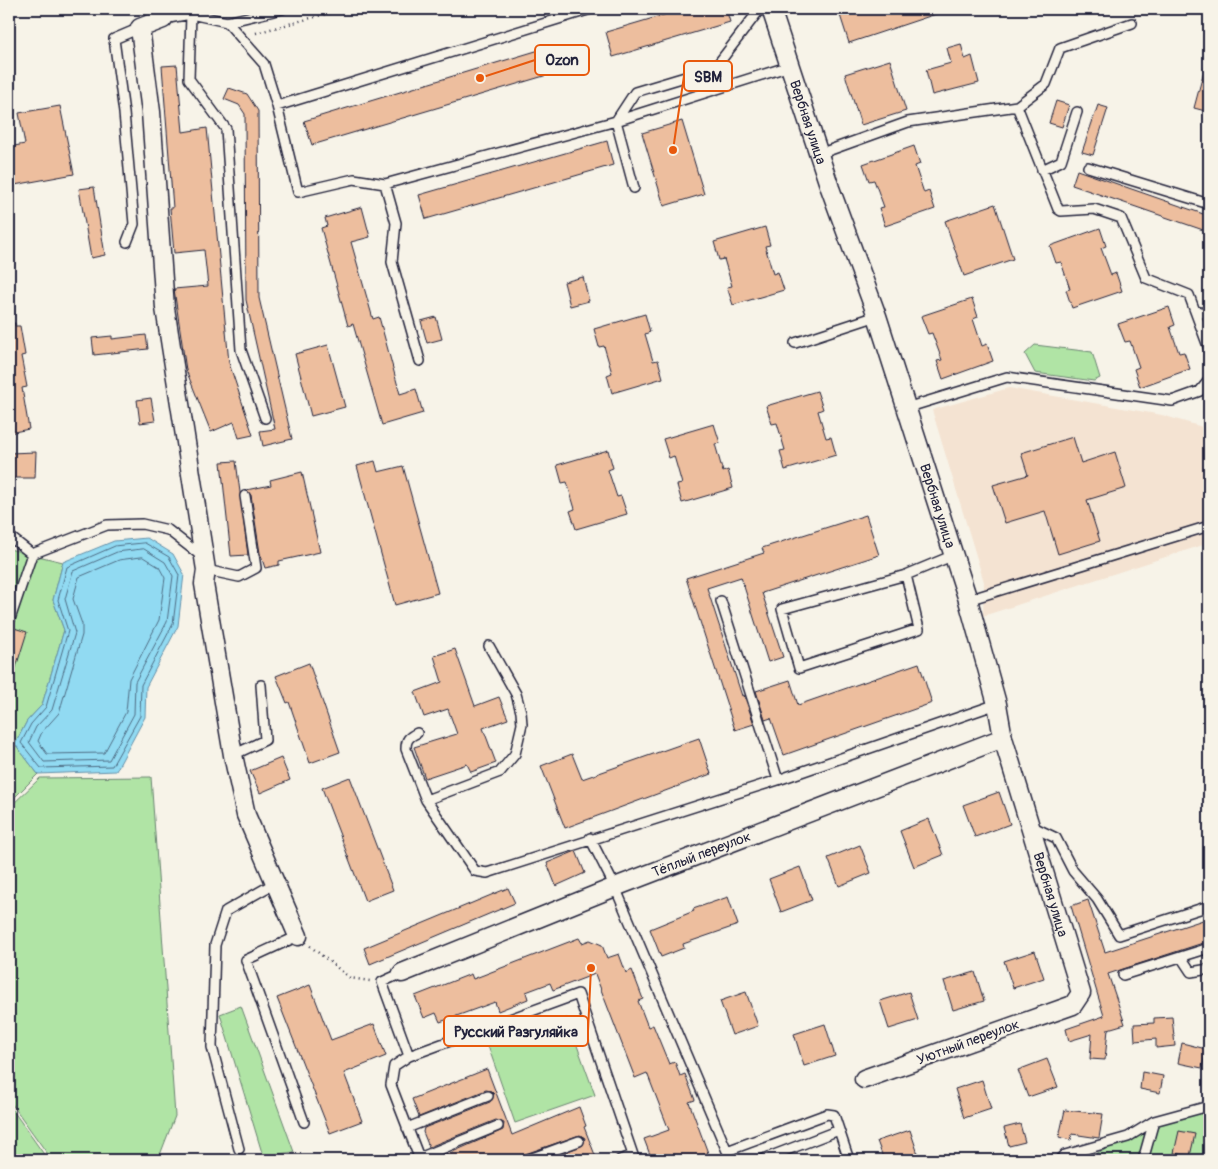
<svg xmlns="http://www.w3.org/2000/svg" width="1218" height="1169" font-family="Pangolin,sans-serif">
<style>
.built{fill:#f4e3d2}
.green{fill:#b0e4a5;stroke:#698370}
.water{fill:#91daf2;stroke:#6590a9}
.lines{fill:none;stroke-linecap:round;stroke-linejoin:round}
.shore{stroke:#4e6c84;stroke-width:1}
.building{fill:#edbe9e;stroke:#22223b}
.lane-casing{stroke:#22223b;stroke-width:12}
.street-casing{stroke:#22223b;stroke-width:21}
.path{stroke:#22223b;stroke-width:2.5;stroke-dasharray:1 4;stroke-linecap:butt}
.lane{stroke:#f7f3e8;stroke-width:9}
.street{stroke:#f7f3e8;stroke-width:18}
.labels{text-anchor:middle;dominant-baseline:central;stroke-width:4;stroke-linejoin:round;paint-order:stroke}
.street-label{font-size:14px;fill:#22223b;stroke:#f7f3e8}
.leader{fill:none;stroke:#e8590c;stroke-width:2}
.callout-dot{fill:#e8590c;stroke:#f7f3e8;stroke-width:2}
.callout{fill:#f7f3e8;stroke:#e8590c;stroke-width:2}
.callout-label{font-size:15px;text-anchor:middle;font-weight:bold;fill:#22223b}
</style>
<rect width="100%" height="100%" fill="#f7f3e8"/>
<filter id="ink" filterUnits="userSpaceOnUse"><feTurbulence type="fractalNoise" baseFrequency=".02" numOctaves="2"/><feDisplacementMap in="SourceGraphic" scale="10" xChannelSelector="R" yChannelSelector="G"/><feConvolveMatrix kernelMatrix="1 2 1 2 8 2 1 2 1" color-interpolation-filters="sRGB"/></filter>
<g filter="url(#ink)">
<path class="built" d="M1009,388L1162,415L1209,429V543L983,616L984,582L932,410Z"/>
<path class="green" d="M1035,345L1092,352L1100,378L1094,381L1035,373L1025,354Z
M9,549L63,562L53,600L64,630L42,705L27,721L15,744L38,774L9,803Z
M151,777L175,1116L158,1160H52L9,1100V808L40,778Z
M241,1006L294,1152L263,1156L220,1014Z
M567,1018L595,1095L515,1123L488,1046Z
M9,1105L48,1160H9Z
M1209,1110V1160H1083L1159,1124Z"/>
<path class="water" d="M147,538L173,554L184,574L178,626L146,687L145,717L116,771L38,774L15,744L27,721L42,705L64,630L53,600L63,562L114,541Z"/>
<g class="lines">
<path class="shore" d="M145,543L169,557L179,575L173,624L141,685L140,716L112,766L41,768L21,743L31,724L46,707L68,631L58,600L67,567L115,546Z
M144,549L165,562L173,576L167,622L135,682L134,714L109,760L44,762L29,742L36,727L52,710L75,633L65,599L73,571L117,552Z
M143,557L159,567L165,578L159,620L129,679L126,712L104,753L47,754L38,741L42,732L59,713L82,635V624L73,599L79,577L119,560Z"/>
</g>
<path class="building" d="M684,9H726L730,22L613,57L606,32Z
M838,9H945V11L849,43Z
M961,44L965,59L972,56L979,83L932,95L926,70L951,63L947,48Z
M546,48L554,73L312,145L304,121Z
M890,60L906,111L861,125L845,74Z
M177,65L183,132L207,128L229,363L253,435L239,438L234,422L211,432L186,370L174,289L208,286L204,250L174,253L170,208H173L162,66Z
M1205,67H1209V112L1194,108Z
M229,88L247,94L258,111L259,298L292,439L263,446L260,431L275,429L246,300L245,114L239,105L224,99Z
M1056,101L1069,105L1062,127L1049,123Z
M1098,105L1108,108L1093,155L1082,152Z
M60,106L74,174L9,186V147L25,144L19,113Z
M682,121L704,194L664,206L642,133Z
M607,141L613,165L426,219L419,195Z
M914,146L920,164L915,166L924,193L929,191L935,209L885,226L879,208L884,207L874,180L869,181L863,164Z
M1077,170L1209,216V232L1072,185Z
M94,187L105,255L91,258L79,189Z
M995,204L1013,259L964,276L945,221Z
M362,207L370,237L351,242L373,319L379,317L400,394L416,389L423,413L382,425L353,324L348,326L321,228L327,226L325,218Z
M765,227L770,245L765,246L773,274L778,272L784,290L733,305L727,287L732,286L724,259L719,260L714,242Z
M1100,228L1106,246L1101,248L1111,275L1116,273L1122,291L1072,308L1066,290L1070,289L1061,262L1056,263L1050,246Z
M583,277L589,301L570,306L564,282Z
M972,299L978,317L973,319L982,346L987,344L993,361L943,379L937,361L942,360L932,333L928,334L921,316Z
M1169,307L1175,325L1170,327L1179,353L1184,352L1190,369L1140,387L1134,369L1139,367L1130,341L1125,342L1118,324Z
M645,314L650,332L645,334L653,361L658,360L663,378L612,393L607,375L612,373L604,346L599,347L594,329Z
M436,317L442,339L427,343L421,321Z
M15,323V326H20L25,355L21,356L27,387L22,388L29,429L9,433V324Z
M146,335L148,349L94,355L92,338L112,336V339Z
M328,345L345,407L311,416L295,354Z
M817,391L823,409L818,411L826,438L831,437L836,455L785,470L780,451L785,450L777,423L772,424L766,406Z
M151,398L155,421L140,423L137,400Z
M714,424L720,443L715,444L723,472L728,470L733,488L682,503L677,485L682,484L674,456L669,458L663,439Z
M1073,437L1081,463L1115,452L1126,488L1087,500L1100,541L1058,554L1045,511L1005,523L993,485L1028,475L1021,453Z
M608,450L613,468L608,470L617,497L621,496L627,514L576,529L570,511L575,509L567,482L562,483L557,465Z
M36,452L35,478H9V453Z
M236,461L248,555L231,556L221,462Z
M375,461L378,472L403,466L438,593L395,605L357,466Z
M302,472L320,552L279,561V565L265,568L260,553L251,495L246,490L271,485L270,480Z
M866,515L879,555L762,593L783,657L768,662L741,577L707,588L742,696L744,695L754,724L735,730L686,578L764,553L762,548Z
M14,628L27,632L12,680H9V645Z
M455,649L475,706L499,697L508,719L483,728L496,763L471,772L467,764L425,778L414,747L457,734L448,709L424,717L415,692L442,682L434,656Z
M309,663L340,752L310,763L289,702L287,703L276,676Z
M919,663L932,703L784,755L771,718L765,720L756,691L790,680L798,705Z
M699,738L711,774L565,828L541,766L572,754L582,779Z
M281,758L290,780L260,793L250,771Z
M350,777L393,890L365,901L322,788Z
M999,792L1010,824L975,837L963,805Z
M929,819L943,855L914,867L900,831Z
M860,845L871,873L839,886L828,858Z
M576,851L585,873L556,886L547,863Z
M800,867L812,900L781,912L769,879Z
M508,888L515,903L370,964L364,948Z
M728,897L738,925L683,944L684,948L661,957L650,929L694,911L693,909Z
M1088,900L1105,952L1209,918V941L1108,974L1125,1024L1108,1029L1105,1060L1090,1059L1092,1034L1069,1041L1066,1029L1104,1016L1071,906Z
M579,938L582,943L590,940L602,945L607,958L619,954L626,973L632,970L643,999L638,1001L648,1027L653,1025L669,1064L675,1062L680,1076L685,1074L695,1100L689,1102L708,1153L690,1160H652L644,1139L669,1130L647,1073L635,1078L595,974L553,990L550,983L526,992L528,999L498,1011L495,1002L440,1022L436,1013L424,1018L415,996L471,974L473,979Z
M1035,951L1044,978L1013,988L1004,961Z
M975,972L984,1001L953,1010L944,981Z
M310,985L331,1040L374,1024L386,1056L344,1073L362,1121L330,1133L277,998Z
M746,992L758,1026L732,1035L720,1001Z
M909,992L918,1020L889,1029L880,1001Z
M1172,1017L1175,1046L1156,1048V1039L1135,1041L1134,1024L1154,1023V1018Z
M825,1024L835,1056L804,1066L794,1034Z
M1182,1043L1206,1049L1202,1068L1178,1063Z
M1047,1059L1058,1087L1028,1097L1018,1070Z
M487,1069L512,1135L579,1107L586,1126L584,1127L597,1160H545L583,1145L585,1138L580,1135L525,1154L521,1160H434L503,1130L504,1123L496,1120L429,1147L423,1132L424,1128L490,1102L494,1094L491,1091L486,1090L419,1117L412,1099Z
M1142,1072L1163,1076L1160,1093L1140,1089Z
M982,1080L991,1109L964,1118L955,1089Z
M1065,1110L1103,1114L1099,1138L1072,1134L1071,1140L1059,1137Z
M1020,1124L1025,1142L1009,1146L1004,1128Z
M910,1130L920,1160H884L877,1141Z
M1179,1131L1195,1134L1190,1156L1174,1153Z"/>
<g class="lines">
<g class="lane-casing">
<path id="lane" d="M191,14L189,79L226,129L241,350L265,418
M163,19L191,14L227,22L264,64L277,106L591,9
M227,22L282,9
M277,106L298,192L354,179L385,184L616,121L635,92L715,68L760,9
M1017,106L1046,84L1060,48L1132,23
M819,154L908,122L1017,106L1058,209L1061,211L1094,209L1121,218L1146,278L1189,295L1209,349
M1088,167L1209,204
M1042,170L1061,161L1077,112
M385,184L396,223L392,262L420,361
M634,188L616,121L790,66
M127,242L134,224L124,113L114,39L140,28
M1196,311L1209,314
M795,343L877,316
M906,408L1007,377L1172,401L1200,391L1209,380
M9,536L32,554L107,525L142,524L168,530L204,558
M206,570L239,577L256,568L245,496
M906,575L919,629L799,668L782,609L906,575L954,555
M968,600L1209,526
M721,601L778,780
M9,622L32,554
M489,646L516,694L521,712L522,724L515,754L500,772L426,800L475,871L487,873L778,780L997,704
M417,733C409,737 406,739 406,749L426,800
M233,755L265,740L261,685
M1031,826L1056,838L1073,871L1097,899L1119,935L1209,906
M590,838L615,887L727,1151L827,1114L834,1115L849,1160
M298,936L246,960L304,1122
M1181,957L1191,972L1209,969
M402,973L382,982L409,1056
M1123,975L1209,948
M407,1128L488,1096
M239,1149L212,1047L215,945L226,911L275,883
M419,1158L498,1126
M420,1160L391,1085L394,1066L409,1056L578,994L633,1155L620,1160
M527,1160L579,1141
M761,1160L839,1130
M1060,1160L1065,1155L1128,1137L1154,1121L1209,1106
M1143,1160L1154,1121"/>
</g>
<g class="street-casing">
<g id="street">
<path d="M161,9L163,19L140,28L151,112L165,308L206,570L204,584L233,755L246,815L298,936"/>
<path id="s1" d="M771,9L830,188L877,316L968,600L997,704L1003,738L1081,993L1073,1005L864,1079"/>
<path id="s2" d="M402,973L615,887L1003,738"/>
</g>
</g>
<path class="path" d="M256,33L344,9
M310,946L350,978L370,981"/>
<use href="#lane" class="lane"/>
<use href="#street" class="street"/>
</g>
</g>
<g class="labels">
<g class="street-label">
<text stroke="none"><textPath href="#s1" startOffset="119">Вербная улица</textPath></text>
<text stroke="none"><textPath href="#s1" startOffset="524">Вербная улица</textPath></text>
<text stroke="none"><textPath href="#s2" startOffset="322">Тёплый переулок</textPath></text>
<text stroke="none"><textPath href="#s1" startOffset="929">Вербная улица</textPath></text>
<text transform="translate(968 1042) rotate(-20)">Уютный переулок</text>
</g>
</g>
<path class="leader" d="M480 78L535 60M673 150L684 76M591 968L588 1031"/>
<g class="callout-dot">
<circle cx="480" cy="78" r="5"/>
<circle cx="673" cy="150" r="5"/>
<circle cx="591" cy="968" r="5"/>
</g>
<g class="callout">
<rect x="535" y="45" width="54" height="30" rx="5"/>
<rect x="684" y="61" width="48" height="30" rx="5"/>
<rect x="444" y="1016" width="144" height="30" rx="5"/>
</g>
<g class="callout-label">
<text x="562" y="65">Ozon</text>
<text x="708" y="82">SBM</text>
<text x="516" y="1037">Русский Разгуляйка</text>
</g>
<rect width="1218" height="1169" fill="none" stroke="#f7f3e8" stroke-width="30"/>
<rect x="15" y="15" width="1188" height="1139" fill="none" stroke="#22223b" stroke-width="2" filter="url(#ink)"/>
</svg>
